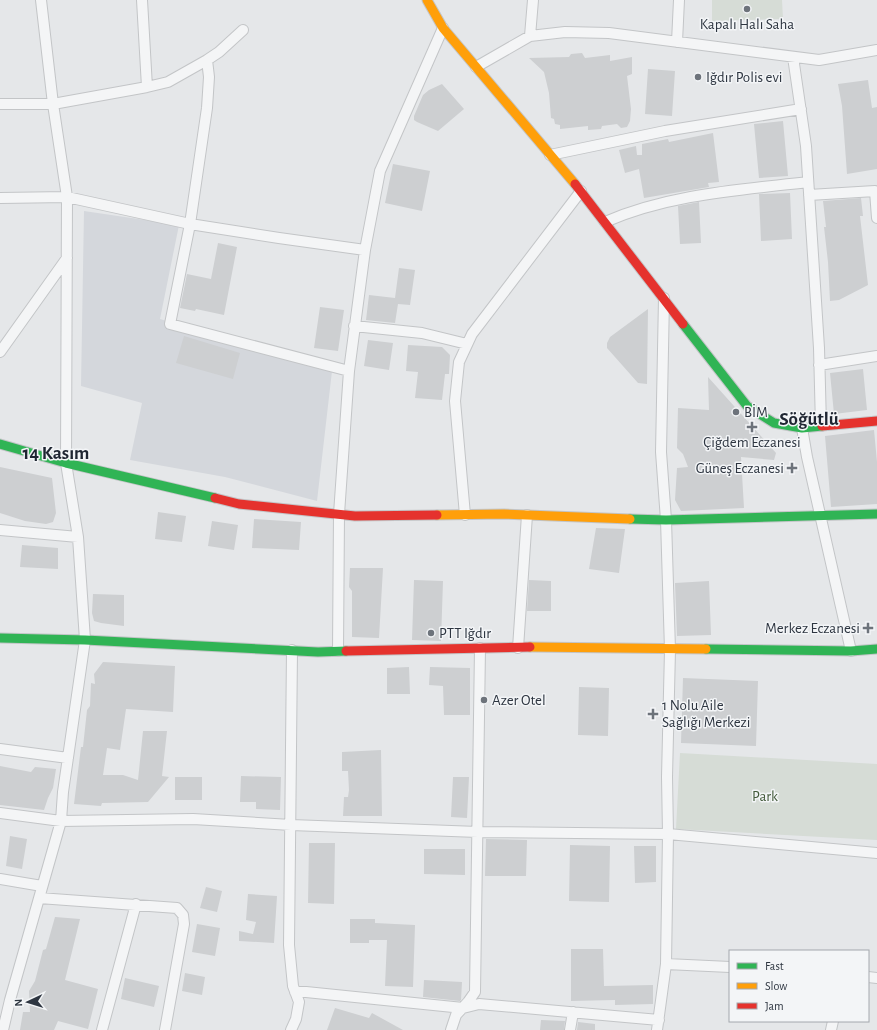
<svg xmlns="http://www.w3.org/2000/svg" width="877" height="1030" font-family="'Alegreya Sans',sans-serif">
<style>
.built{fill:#d4d7dc}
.green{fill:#d6dcd6}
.building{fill:#cdcfd1}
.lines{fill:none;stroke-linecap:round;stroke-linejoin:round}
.street-casing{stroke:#c3c5c7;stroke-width:12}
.fast-casing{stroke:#c3c5c7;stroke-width:11}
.slow-casing{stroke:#c3c5c7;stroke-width:11}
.jam-casing{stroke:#c3c5c7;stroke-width:11}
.street{stroke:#f4f5f6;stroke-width:10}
.fast{stroke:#30b455;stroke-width:9}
.slow{stroke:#ff9f0a;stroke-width:9}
.jam{stroke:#e5322d;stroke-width:9}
.poi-dot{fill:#6d737b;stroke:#f3f5f7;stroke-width:1.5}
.labels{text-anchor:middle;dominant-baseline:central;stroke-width:3;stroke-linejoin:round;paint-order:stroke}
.poi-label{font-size:15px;fill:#2d3540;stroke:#f3f5f7;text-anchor:start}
.park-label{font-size:15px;fill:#445b3c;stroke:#f3f5f7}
.district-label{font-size:19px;font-weight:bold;fill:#1f2632;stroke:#f3f5f7}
</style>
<rect width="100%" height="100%" fill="#e5e7e9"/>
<path class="built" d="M84,211L179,225L160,319L332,371L317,501L225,477L130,460L142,403L81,386Z"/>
<path class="green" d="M712,0H782L783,19L712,21Z
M680,753L877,764V840L676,829Z"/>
<path class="building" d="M582,53L585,58L610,55V61L632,57V74L627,76L631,109L630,121L627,127L621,128L617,124L602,126L601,129L588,130V126L560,129V125L555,124L554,119L551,118L549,93L544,72L529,58L569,57L571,54Z
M648,69L675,71L672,116L645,114Z
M868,80L872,108L877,107V169L847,174L842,106L838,84Z
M442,84L464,109L438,131L417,122L414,120V116L423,95L429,90Z
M783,121L788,176L759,178L754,124Z
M713,133L719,182L708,183L709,187L644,198L639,169L625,173L619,150L636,146L637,155H642V144L668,139L669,142Z
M393,164L430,171L422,211L385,203Z
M790,193L792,239L761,241L759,194Z
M861,198L863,216H860L868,285L839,300L830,301L828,262L824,227H826L823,201Z
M699,202L701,243L680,244L678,206Z
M218,243L237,247L224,315L196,309L195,311L180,308L187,274L211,279Z
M399,268L415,270L410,305L398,304L395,323L366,320L369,295L395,298Z
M320,307L344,310L338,351L314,348Z
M648,309L647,384L638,383L607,348V343L610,337Z
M184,336L240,353L233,379L176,363Z
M368,340L393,343L389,370L364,366Z
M408,345L442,347L450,355L449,374H445L442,400L415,398L418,372L406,371Z
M863,369L867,410L834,414L830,373Z
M708,377L776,453L774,460L741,457L744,508L681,511L675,500L677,468L688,467L683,454L677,448L678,408L709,410Z
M874,430L877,462V504L831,507L825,436Z
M0,467L52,478L56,513L53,522L46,524L25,521L0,513Z
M158,512L186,516L182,542L155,539Z
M254,519L301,522L299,550L252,548Z
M212,521L238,525L234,550L208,546Z
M596,528L625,529L619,573L589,569Z
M22,545L58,548V569L20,567Z
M350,568H383L379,638L352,637V591L349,587Z
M414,580L443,581L441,641L412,640Z
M529,580L551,581V611H527Z
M709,581L711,635L677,636L675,583Z
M93,594L124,595V626L101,623L94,621L92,613Z
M103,662L175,666L173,712L126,709L120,750L107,748L103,775H123L138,780L143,731H167L162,776L169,777L148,802L102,803L101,806L74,804L81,747H83L87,710L90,706L91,683L95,684L94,674Z
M409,667L410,694H387V668Z
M430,667L470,668V715H444L443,686L429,685Z
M683,678L758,681L756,746L681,743Z
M579,687L609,688L608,736L578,735Z
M381,750L382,816H343L344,797H348L349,790L348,771H342V752Z
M0,766L31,772L35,767L56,769L53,788L48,798L44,810L0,805Z
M241,776L281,777L280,810L256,809V802H240Z
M175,777H202V800H175Z
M453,777H469L467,818L451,817Z
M10,836L27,839L22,869L6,866Z
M486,839L527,840L526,876H485Z
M309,843H335L334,904L308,903Z
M570,845L610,846L609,902L569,901Z
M634,846H656V882L635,883Z
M424,849H465V875L424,874Z
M206,887L222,891L217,912L200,908Z
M248,894L277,896L274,943L239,941V931L253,934L256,922L246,920Z
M55,917L80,919L65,980L98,989L88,1029L58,1021L54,1030H20L23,1012H30L29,991L35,981L43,950L46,949Z
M350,919H375V923L415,925L413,987L385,986L387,940H369V943H350Z
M197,924L220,928L215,956L192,952Z
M571,949H603L604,986L653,985V1004L615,1005V1000L571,1001Z
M185,973L205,977L202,995L182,991Z
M125,978L159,986L154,1007L121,999Z
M424,980L462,982L461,1000L460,1001L423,997Z
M335,1008L369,1018L372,1013L403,1030H327Z
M541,1020L565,1021L564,1030H540Z
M578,1022L595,1024V1030H577Z"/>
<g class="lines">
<g class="street-casing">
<path id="street" d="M142,0L147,87
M530,36L533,0
M677,42L679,0
M793,57L806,146L819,348L821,426
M207,60L209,77L207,108L190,224L170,324L349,371
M476,67L530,36L565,32L609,33L819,60L877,50
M0,104H53L147,87L168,82L207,60L219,52L243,30
M550,155L665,131L801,109
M809,195L875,191L877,218
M0,198L67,197L190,224L279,238L365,250
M605,222C669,194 740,190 808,182
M354,326L422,333L467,344
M0,352L67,258
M819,365L877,356
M802,428L807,457L851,651
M465,515L455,401L459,362L472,334L581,191
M0,530L78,537
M518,648L527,515
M338,651L339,514L349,371L365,250L380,171L443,28
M0,749L68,758
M0,813L61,821L193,819L291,825L478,832L668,834L877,853
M0,879L42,886
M39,898L177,908L183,915L184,924L165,1030
M666,964L730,967
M868,977L877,978
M295,992H306L463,1008L479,1004L659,1020
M3,1030L10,1000L61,821L63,792L85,640L78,537L66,463L67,197L53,104L41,0
M102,1030L136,904
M291,1030L296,1019L299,1002L293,986L289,945L292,650
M451,1030L456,1015L468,1002L475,992L480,648
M570,1030L573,1012
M657,1030L666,964L668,834L667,777L670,650L666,520L661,452L664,298
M831,1030L833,1021"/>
</g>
<g class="fast-casing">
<path id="fast" d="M683,324L747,406L774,423L802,428L822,426
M0,444L66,463L215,498
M630,519L666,520L877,514
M0,638L85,640L318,652L346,651
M706,649L851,651L877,649"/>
</g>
<g class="slow-casing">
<path id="slow" d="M427,0L443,28L575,184
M437,515L504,514L630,519
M530,647L706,649"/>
</g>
<g class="jam-casing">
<path id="jam" d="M575,184L683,324
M822,426L877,421
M215,498L239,504L355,516L437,515
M346,651L530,647"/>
</g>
<use href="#street" class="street"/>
<use href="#fast" class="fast"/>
<use href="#slow" class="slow"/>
<use href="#jam" class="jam"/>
</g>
<g class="poi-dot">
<circle cx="747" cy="9" r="4"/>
<circle cx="698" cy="77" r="4"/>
<circle cx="736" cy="412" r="4"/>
<path d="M750 421h4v4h4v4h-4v4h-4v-4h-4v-4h4z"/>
<path d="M790 462h4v4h4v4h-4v4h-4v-4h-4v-4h4z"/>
<path d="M866 622h4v4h4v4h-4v4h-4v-4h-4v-4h4z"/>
<circle cx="431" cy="633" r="4"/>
<circle cx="484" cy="700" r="4"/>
<path d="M651 708h4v4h4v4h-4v4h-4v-4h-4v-4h4z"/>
</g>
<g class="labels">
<g class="poi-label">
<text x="747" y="24" text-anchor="middle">Kapalı Halı Saha</text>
<text x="706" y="77">Iğdır Polis evi</text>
<text x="744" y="412">BİM</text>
<text x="752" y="442" text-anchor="middle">Çiğdem Eczanesi</text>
<text x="784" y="468" text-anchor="end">Güneş Eczanesi</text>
<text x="860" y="628" text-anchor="end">Merkez Eczanesi</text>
<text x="439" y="633">PTT Iğdır</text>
<text x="492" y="700">Azer Otel</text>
<text x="662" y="705">1 Nolu Aile<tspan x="662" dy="17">Sağlığı Merkezi</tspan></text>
</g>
<g class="park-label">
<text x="765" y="796">Park</text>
</g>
<g class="district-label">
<text x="809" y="419">Söğütlü</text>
<text x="56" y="453">14 Kasım</text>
</g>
</g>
<rect x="729" y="950" width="140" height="72" fill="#f3f5f7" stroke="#a4a8ae"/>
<rect x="737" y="963" width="20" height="6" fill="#30b455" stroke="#a4a8ae"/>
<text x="765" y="970" font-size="12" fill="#2d3540">Fast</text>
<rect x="737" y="983" width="20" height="6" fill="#ff9f0a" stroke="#a4a8ae"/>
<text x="765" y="990" font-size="12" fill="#2d3540">Slow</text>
<rect x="737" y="1003" width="20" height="6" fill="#e5322d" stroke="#a4a8ae"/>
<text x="765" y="1010" font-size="12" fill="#2d3540">Jam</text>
<g transform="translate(28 1002) rotate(266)" stroke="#f3f5f7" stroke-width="3" paint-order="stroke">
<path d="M0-3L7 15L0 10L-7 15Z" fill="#2d3540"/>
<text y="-6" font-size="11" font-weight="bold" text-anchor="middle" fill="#2d3540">N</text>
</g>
</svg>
